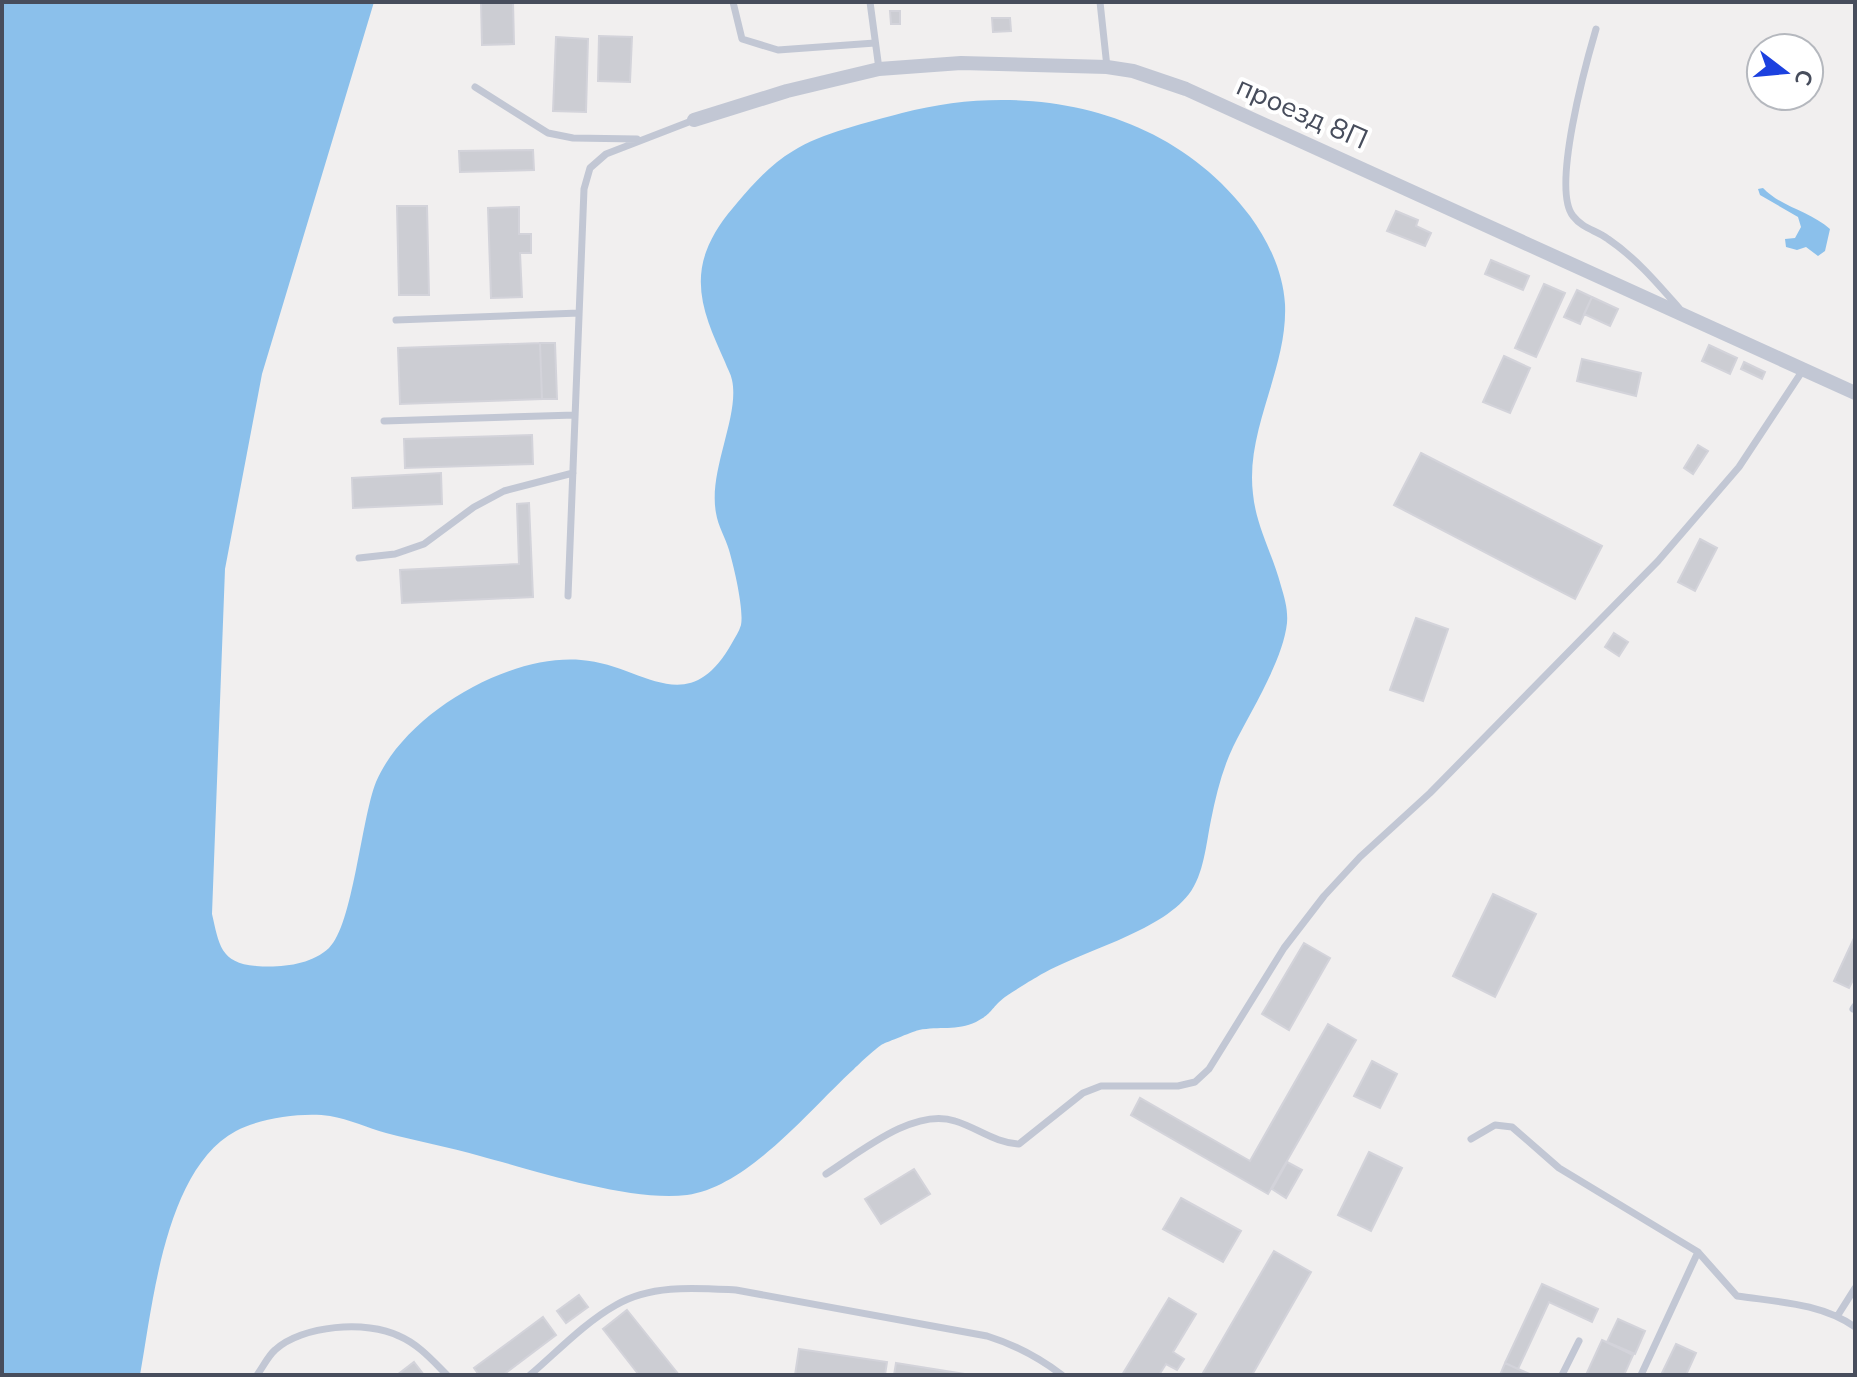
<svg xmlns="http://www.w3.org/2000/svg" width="1857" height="1377" font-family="'Nunito Sans',sans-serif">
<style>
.water{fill:#8bc0eb}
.building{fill:#cccdd3;stroke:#d3d3da;stroke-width:2}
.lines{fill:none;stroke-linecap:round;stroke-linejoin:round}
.lane{stroke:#c2c7d4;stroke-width:7}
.street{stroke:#c2c7d4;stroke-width:14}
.labels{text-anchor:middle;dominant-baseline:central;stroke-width:8;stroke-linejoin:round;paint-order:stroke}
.street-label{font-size:28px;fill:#474d5c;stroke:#fff}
</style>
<rect width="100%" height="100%" fill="#f1efef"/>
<path class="water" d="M2,2H374L262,374L225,569L212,914C219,944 220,963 256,966C280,968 311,965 329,948C353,925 361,820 376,782C405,714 507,654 581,660C642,664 687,723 732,643C735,637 739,632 741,625C744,609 734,567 729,550C725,537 718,526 716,513C708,471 740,416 732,380C731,374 727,368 725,362C709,326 692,291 706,252C713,233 724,218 737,203C753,184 771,164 793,151C821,133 869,122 902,113C1027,80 1170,108 1250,216C1269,242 1283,272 1285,304C1288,369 1245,429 1253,494C1256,526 1273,555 1281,586C1285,599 1288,610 1287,623C1283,661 1250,712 1233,747C1222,770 1216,795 1211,820C1206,844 1204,874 1189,894C1159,933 1080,951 1037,977C1033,979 1009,994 1005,997C990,1009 993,1013 976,1022C957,1031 939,1026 919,1030C917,1030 885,1043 883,1044C878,1046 858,1065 854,1069C810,1109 748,1187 687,1195C630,1202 536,1171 480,1156C449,1147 417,1141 386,1133C368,1128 349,1119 330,1116C304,1112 260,1118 236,1131C165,1169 153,1303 140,1375H2Z
M1763,188C1781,207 1810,211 1830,229L1825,251L1818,256L1806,247L1797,250L1786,247L1785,239L1795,238L1801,227L1798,217L1760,195L1758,189Z"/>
<path class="building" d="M481,2H513L514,44L482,45Z
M890,11H900V24H891Z
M992,18H1010L1011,31L993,32Z
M599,36L632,37L630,82L598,81Z
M556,37L588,39L586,112L553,111Z
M533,150L534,170L460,172L459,151Z
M397,206H427L429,295H399Z
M519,207V234H531V253H520L522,297L491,298L488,208Z
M1396,211L1418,220L1416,226L1431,233L1425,246L1387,231Z
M1491,260L1529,276L1523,290L1485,274Z
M1544,284L1565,293L1536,357L1515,348Z
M1577,290L1592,297L1580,324L1564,317Z
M1592,297L1618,309L1610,326L1584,314Z
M540,343H555L557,399H542Z
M540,343L542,399L400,404L398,348Z
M1709,345L1737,358L1730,374L1702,361Z
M1504,356L1530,368L1510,413L1483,402Z
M1582,359L1641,373L1636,396L1577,381Z
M1744,362L1765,372L1762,379L1741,369Z
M532,435L533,464L405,468L404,439Z
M1698,445L1708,451L1693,474L1684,468Z
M1421,453L1602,546L1575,599L1394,505Z
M441,473L442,504L353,508L352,478Z
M529,503L533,597L402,603L400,570L519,564L517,504Z
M1700,539L1717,548L1695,591L1678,582Z
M1416,618L1448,629L1423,701L1390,690Z
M1614,633L1628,642L1619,656L1605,647Z
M1493,894L1536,914L1495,997L1453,976Z
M1855,936V976L1849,988L1834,981Z
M1304,943L1330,958L1289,1030L1262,1014Z
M1328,1024L1356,1040L1268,1194L1131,1115L1140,1098L1250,1161Z
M1372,1061L1397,1074L1380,1108L1354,1096Z
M1369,1152L1402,1168L1371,1231L1338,1215Z
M1287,1162L1302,1170L1286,1198L1272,1189Z
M914,1169L930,1194L881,1224L865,1199Z
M1181,1198L1241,1231L1223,1262L1163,1229Z
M1274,1251L1311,1272L1252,1375H1206L1203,1373Z
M1542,1284L1598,1309L1592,1322L1549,1302L1518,1369L1505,1363Z
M579,1295L588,1307L566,1323L557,1311Z
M1169,1298L1196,1314L1173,1352L1184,1359L1177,1370L1166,1364L1159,1375H1122Z
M627,1310L679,1375H639L603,1329Z
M543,1317L556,1335L503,1375H479L474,1368Z
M1618,1319L1645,1331L1635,1354L1607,1342Z
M1602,1340L1633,1355L1624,1375H1586Z
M1676,1344L1696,1353L1686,1375H1661Z
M799,1349L887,1362L885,1375H795Z
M414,1362L424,1375H397Z
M896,1363L971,1375H894Z
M1505,1363L1518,1369L1532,1375H1500Z"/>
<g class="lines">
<path class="lane" d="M733,2L742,39L778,50L875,43
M870,2L879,69
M1100,2L1107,67
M1596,29C1586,63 1551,189 1573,216C1583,229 1596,230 1608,239C1636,258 1657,283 1679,308
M475,87L548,133L573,138L637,139
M396,320L579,313
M384,421L575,415
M359,558L395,554L424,544L474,507L504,491L573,473
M568,596L584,189L590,168L606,154L694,120
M1853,1009L1855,1006
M1471,1139L1495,1125L1512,1127L1559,1168L1698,1252L1737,1296C1778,1302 1821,1303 1855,1327
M826,1174C859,1153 914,1107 955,1121C978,1128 995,1143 1019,1144L1083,1093L1101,1086H1178L1195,1082L1209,1069L1284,948L1324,896L1360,857L1430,793L1658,561L1739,467L1803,370
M1838,1315L1855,1288
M257,1375C263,1367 268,1356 275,1350C302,1325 367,1320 399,1336C418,1344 432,1360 447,1375
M530,1375C557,1352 584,1323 616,1305C651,1284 697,1288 736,1290L987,1336C1016,1345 1038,1357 1062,1375
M1562,1375L1579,1341
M1641,1375L1698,1252"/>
<path class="street" d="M694,120L787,91L879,69L961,63L1107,67L1133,71L1186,89L1855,393"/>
</g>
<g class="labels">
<g class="street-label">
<text transform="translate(1302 113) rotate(24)">проезд 8П</text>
</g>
</g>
<rect width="1857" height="1377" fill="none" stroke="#474d5c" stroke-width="8"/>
<g transform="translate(1785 72) rotate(106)"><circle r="38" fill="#ffffff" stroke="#b5b8be" stroke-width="2"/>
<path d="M0-6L14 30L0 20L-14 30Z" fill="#1c41df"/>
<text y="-12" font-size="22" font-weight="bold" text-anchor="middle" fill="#474d5c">С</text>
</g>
</svg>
